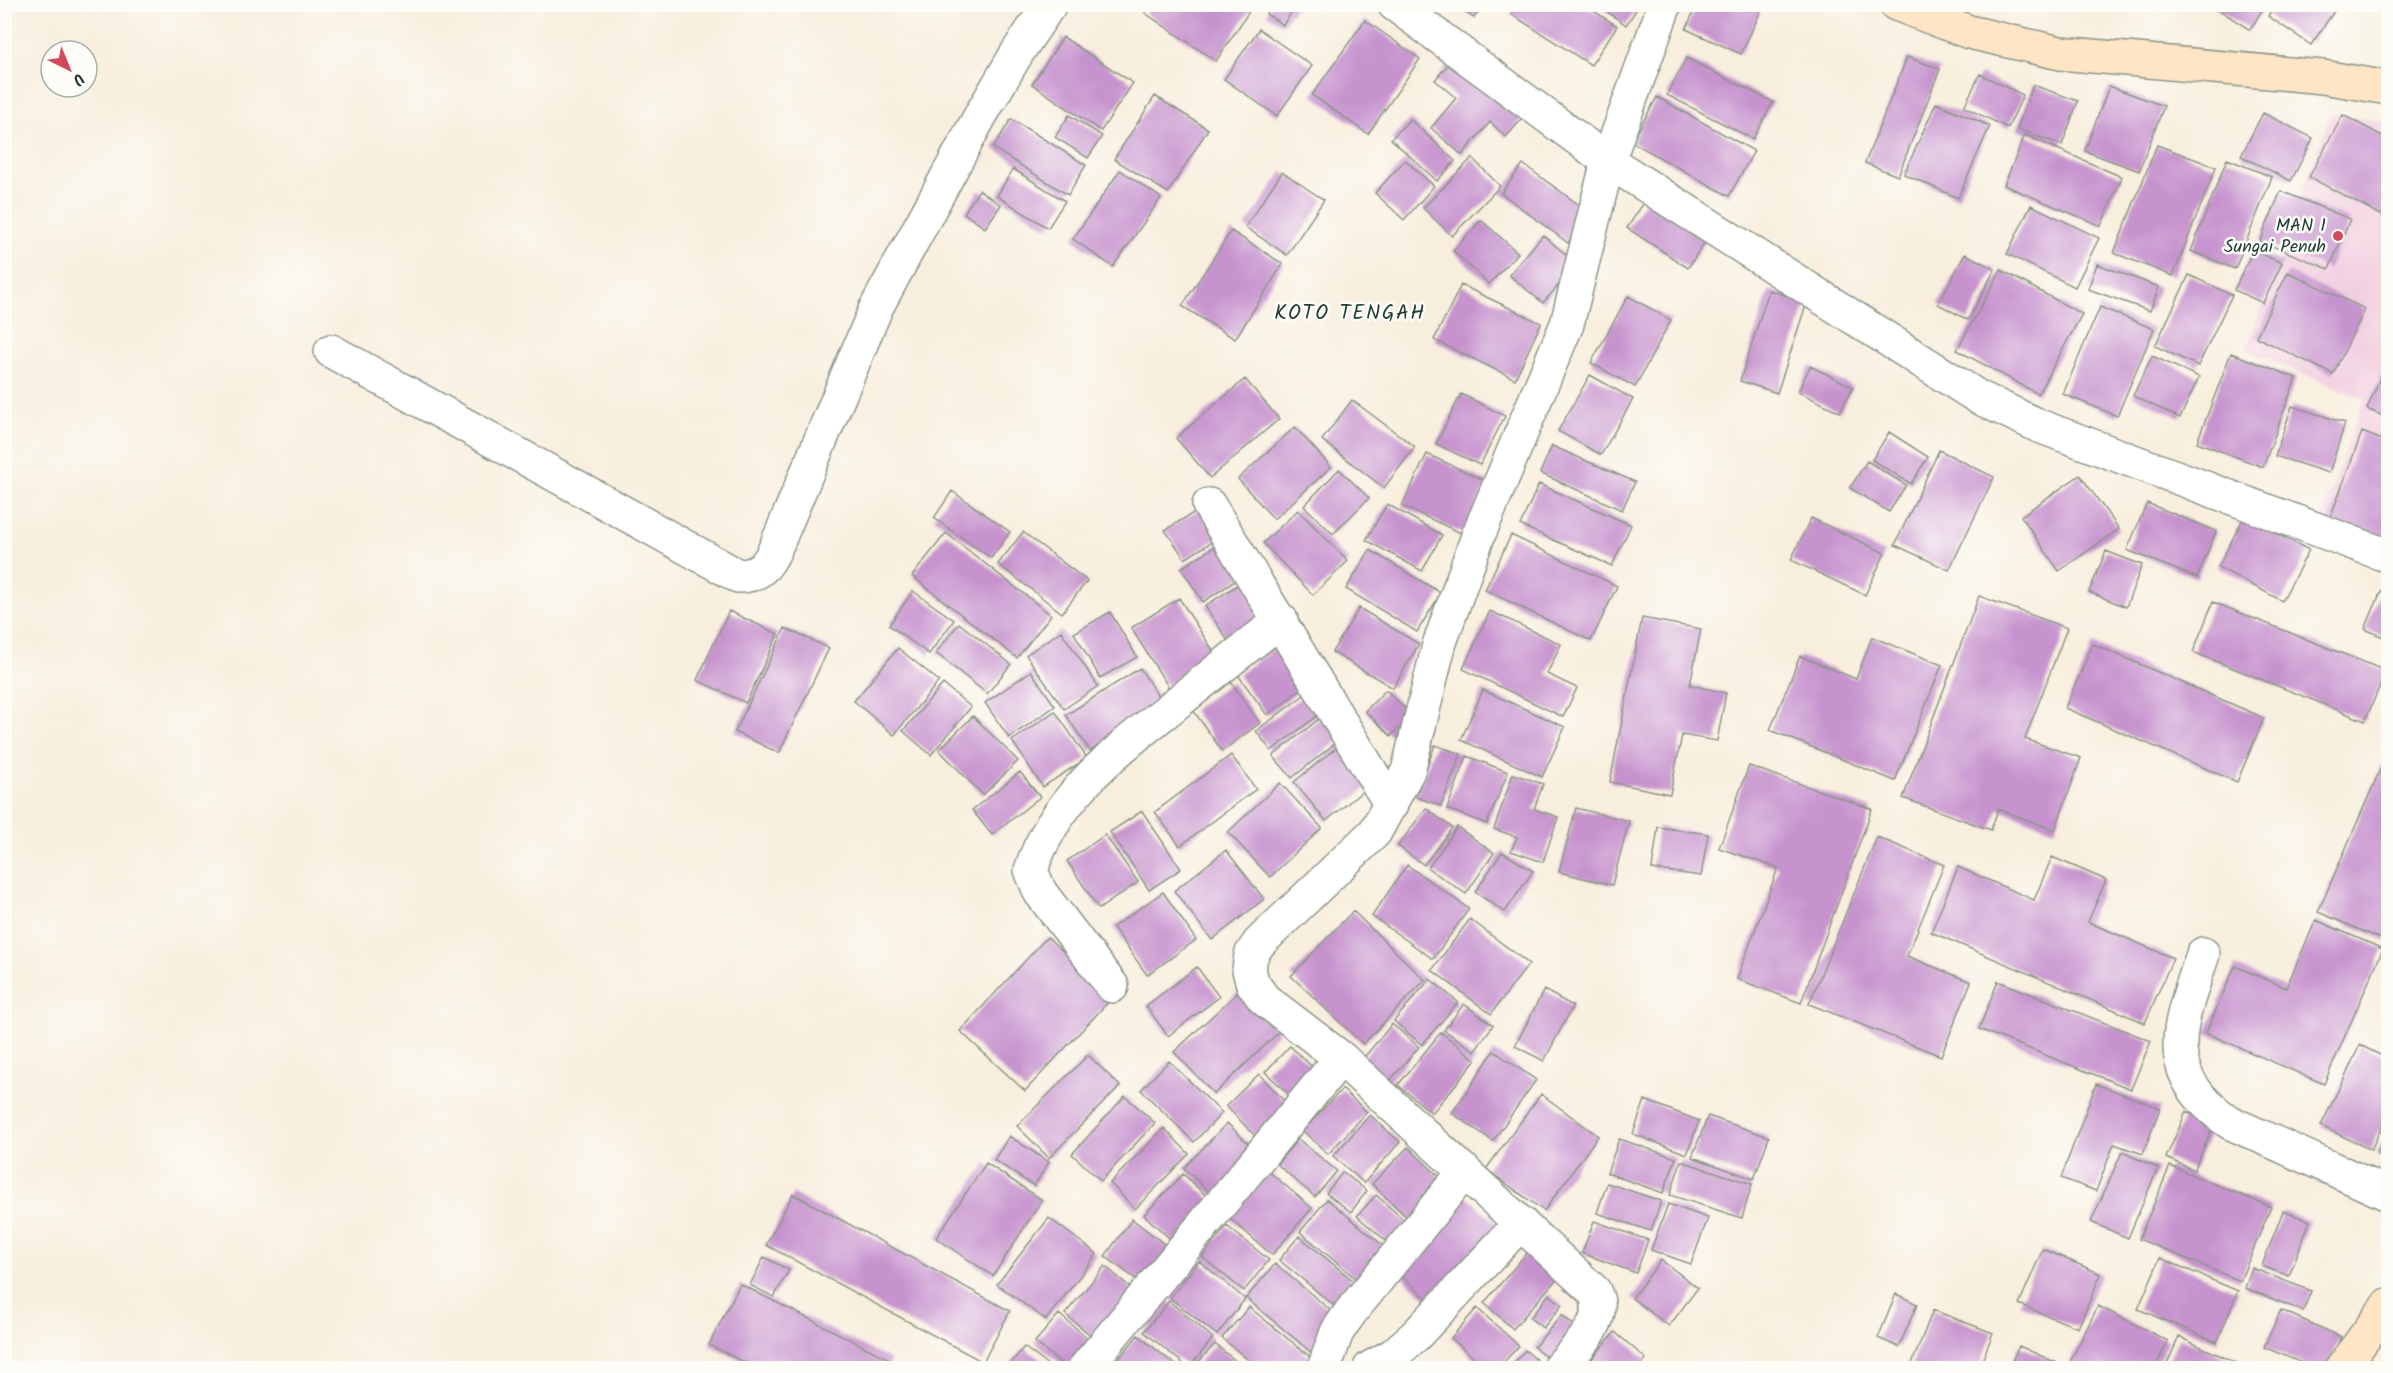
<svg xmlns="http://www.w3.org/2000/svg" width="2393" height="1373" font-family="Kalam,sans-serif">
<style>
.built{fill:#f2cfe0}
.building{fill:#c693ce}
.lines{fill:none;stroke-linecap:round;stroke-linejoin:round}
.street-casing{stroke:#8c9688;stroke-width:36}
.secondary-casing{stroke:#8c9688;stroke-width:36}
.street{stroke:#fff;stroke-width:33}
.secondary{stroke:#fde5c5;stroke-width:33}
.poi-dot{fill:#d1495b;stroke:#fdfcf7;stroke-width:2}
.labels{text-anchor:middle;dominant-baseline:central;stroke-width:5;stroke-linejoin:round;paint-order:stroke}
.poi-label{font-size:18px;fill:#1f3d34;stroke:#fdfcf7;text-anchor:end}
.quarter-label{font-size:21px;letter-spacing:1.5px;fill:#1f3d34;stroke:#fdfcf7}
</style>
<rect width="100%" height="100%" fill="#fdfcf7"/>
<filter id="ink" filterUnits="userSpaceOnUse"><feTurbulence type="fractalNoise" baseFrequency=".0167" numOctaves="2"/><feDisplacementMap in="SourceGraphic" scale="12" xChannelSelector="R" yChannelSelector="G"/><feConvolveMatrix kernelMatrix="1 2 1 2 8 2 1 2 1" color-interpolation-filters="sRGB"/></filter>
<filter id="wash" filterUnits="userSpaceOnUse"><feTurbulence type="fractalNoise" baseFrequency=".008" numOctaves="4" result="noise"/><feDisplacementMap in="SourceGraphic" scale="24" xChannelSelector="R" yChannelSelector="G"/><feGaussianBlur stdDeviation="1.35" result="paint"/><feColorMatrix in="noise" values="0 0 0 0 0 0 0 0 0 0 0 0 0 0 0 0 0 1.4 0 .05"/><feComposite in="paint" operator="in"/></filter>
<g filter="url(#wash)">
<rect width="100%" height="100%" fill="#f8eedd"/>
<path class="built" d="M2331,113L2388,123V546L2320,522L2364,399L2246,350Z"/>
<g id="blocks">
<path class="building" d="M1151,4H1254L1216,61L1145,13Z
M1272,4H1297L1283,25L1266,14Z
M1454,4H1483L1474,18Z
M1517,4H1583L1617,26L1591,65L1511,14Z
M1596,4H1640L1626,25Z
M1697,4H1764L1741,54L1686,29Z
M2210,4H2266L2250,30Z
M2275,4H2339L2311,45L2268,16Z
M1365,20L1420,59L1368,134L1312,95Z
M1259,29L1312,66L1277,116L1224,79Z
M1063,37L1133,83L1101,131L1032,84Z
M1457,54L1527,113L1506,137L1490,122L1462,155L1431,128L1456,98L1435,80Z
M1907,57L1940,69L1898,176L1865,163Z
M1686,58L1773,102L1753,139L1667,95Z
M1980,74L2023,95L2008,128L1964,107Z
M2033,85L2078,101L2062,145L2017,129Z
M2109,86L2164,106L2139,171L2085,151Z
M1155,96L1208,129L1168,193L1114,159Z
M1657,97L1754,151L1729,196L1632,142Z
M1936,103L1990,126L1958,198L1904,174Z
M2263,113L2313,138L2291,181L2241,156Z
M1069,115L1102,136L1088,158L1055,137Z
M2343,115L2388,139V200L2381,215L2309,177Z
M1011,119L1086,165L1068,195L993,148Z
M1410,119L1455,161L1437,181L1391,139Z
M2025,135L2122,177L2101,226L2004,185Z
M2157,145L2216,167L2173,276L2114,253Z
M1472,158L1500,186L1452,236L1423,208Z
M2227,159L2272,177L2235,269L2191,251Z
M1405,160L1434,186L1404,220L1375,193Z
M1523,164L1590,213L1568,243L1501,193Z
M1013,169L1065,201L1048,228L997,196Z
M1120,170L1161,198L1113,267L1073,239Z
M1282,172L1324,200L1287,255L1245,227Z
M979,190L1001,205L985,228L964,213Z
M2281,191L2350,219L2329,269L2260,241Z
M1649,195L1710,234L1688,268L1627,228Z
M2031,205L2099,238L2075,287L2007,254Z
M1481,220L1518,253L1489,284L1453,251Z
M1231,231L1283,264L1235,339L1182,306Z
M1543,235L1577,264L1543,303L1509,275Z
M2253,250L2282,263L2263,303L2234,290Z
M1965,254L1995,269L1968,320L1938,304Z
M2097,264L2159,287L2150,311L2088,289Z
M2001,270L2082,314L2038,394L1957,350Z
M2288,272L2365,309L2333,374L2256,337Z
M2189,275L2232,295L2198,366L2155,346Z
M1461,285L1541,323L1515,379L1434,340Z
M1769,290L1807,302L1777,393L1740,381Z
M1628,296L1671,320L1635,387L1591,363Z
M2100,307L2154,329L2117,416L2063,394Z
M2231,353L2296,378L2263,467L2197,442Z
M2152,356L2199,377L2180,418L2133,396Z
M2388,359V418L2367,409Z
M1810,366L1853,387L1840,412L1798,392Z
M1590,375L1633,399L1601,455L1558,431Z
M1245,379L1279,419L1210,478L1176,438Z
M1461,394L1505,416L1480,465L1436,444Z
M1352,400L1415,447L1384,488L1322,440Z
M2292,406L2345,423L2329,473L2275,456Z
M1295,427L1331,467L1274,519L1238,479Z
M1889,432L1928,457L1911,484L1872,460Z
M2362,432L2388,442V530L2384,542L2329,521Z
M1552,446L1635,482L1622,510L1540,473Z
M1939,450L1994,477L1949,570L1895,545Z
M1427,454L1488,482L1463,534L1402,506Z
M1867,461L1906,485L1889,512L1850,488Z
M1339,469L1369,498L1333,534L1304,506Z
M2080,475L2119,529L2059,571L2021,516Z
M1539,484L1631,525L1612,566L1520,525Z
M952,491L1010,532L991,558L934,518Z
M2147,503L2216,531L2197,578L2127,550Z
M1387,504L1442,535L1422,571L1366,540Z
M1203,507L1221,536L1185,559L1165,530Z
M1298,510L1348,561L1313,595L1263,543Z
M2244,517L2309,550L2282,601L2218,567Z
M1811,518L1885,553L1865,595L1791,560Z
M1023,532L1087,581L1062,613L998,564Z
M946,533L1051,615L1017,658L912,576Z
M1511,535L1617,586L1591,641L1485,590Z
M1225,540L1247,573L1203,602L1181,568Z
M1370,550L1441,593L1417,632L1346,589Z
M2106,551L2142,565L2126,607L2089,592Z
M2388,575V639L2365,629Z
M1248,578L1275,618L1232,647L1205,606Z
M913,591L954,620L929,654L889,625Z
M1979,596L2067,628L2025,739L2081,758L2055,830L1998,809L1991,830L1903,798Z
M1179,598L1219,660L1171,691L1131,628Z
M2213,602L2386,671L2365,721L2193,652Z
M1359,608L1419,644L1393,688L1332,652Z
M729,611L778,634L746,703L697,680Z
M1490,611L1561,644L1547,674L1577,688L1563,717L1463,669Z
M1110,612L1137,657L1100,678L1074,633Z
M1642,618L1701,629L1690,685L1726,693L1717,741L1682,735L1670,794L1610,782Z
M959,623L1011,664L987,694L936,653Z
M785,628L829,648L779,753L735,732Z
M1061,631L1098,686L1064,709L1026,655Z
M1872,637L1942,665L1895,781L1770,730L1800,656L1856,679Z
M1283,641L1312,681L1267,715L1238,675Z
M2093,644L2264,718L2237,782L2065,708Z
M898,648L939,681L894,735L854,701Z
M1140,668L1163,704L1090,751L1066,715Z
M1031,671L1055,706L1009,738L985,703Z
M1231,682L1260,723L1222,751L1193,710Z
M943,684L971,707L931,755L903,731Z
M1311,690L1326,709L1271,751L1256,731Z
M1386,690L1412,715L1391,736L1365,711Z
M1483,690L1565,727L1542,777L1461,740Z
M1055,711L1087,758L1043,787L1012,741Z
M1325,714L1344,736L1292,778L1273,756Z
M973,716L1018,761L983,795L939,750Z
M1342,743L1374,782L1326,821L1294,782Z
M1435,745L1461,754L1441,806L1416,797Z
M1231,755L1256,789L1180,846L1155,812Z
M1467,756L1508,772L1487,824L1447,809Z
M2383,763L2388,765V937L2386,941L2318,912Z
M1749,766L1872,809L1801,1003L1737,979L1778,868L1719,848Z
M1020,772L1040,797L992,835L972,810Z
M1513,774L1543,784L1534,809L1558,817L1543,862L1511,851L1517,837L1494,829Z
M1280,783L1322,828L1270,877L1228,832Z
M1426,808L1452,828L1424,865L1398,846Z
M1576,808L1629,821L1612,885L1559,872Z
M1142,811L1181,869L1149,890L1110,832Z
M1457,827L1494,853L1466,894L1428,868Z
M1658,827L1708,834L1701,876L1652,869Z
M1105,835L1138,882L1099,909L1067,861Z
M1877,837L1944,865L1907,956L1971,982L1941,1056L1809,1004Z
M1226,850L1264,899L1212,940L1174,891Z
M1502,852L1533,871L1505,912L1475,892Z
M2052,857L2106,880L2088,922L2173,958L2145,1023L1931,932L1958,867L2034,900Z
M1407,865L1469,909L1433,959L1372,916Z
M1163,892L1196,940L1147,975L1113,927Z
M1353,911L1425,980L1363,1044L1291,976Z
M1470,919L1529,964L1491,1014L1432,970Z
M2316,920L2383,949L2324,1084L2206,1033L2235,966L2286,988Z
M1047,937L1113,997L1025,1091L960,1031Z
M1197,967L1219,997L1168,1036L1146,1006Z
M1430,979L1458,1002L1422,1045L1394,1021Z
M1998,981L2151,1041L2131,1089L1979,1029Z
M1240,990L1279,1032L1214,1094L1174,1052Z
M1544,990L1573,1006L1544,1061L1515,1046Z
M1464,1004L1493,1025L1475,1051L1444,1030Z
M1392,1024L1419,1047L1386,1085L1360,1062Z
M1441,1032L1476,1060L1432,1113L1398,1085Z
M2360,1045L2388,1059V1113L2371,1150L2321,1126Z
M1290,1046L1321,1075L1296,1101L1265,1072Z
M1494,1051L1536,1080L1493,1141L1452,1113Z
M1088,1055L1120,1086L1049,1158L1017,1126Z
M1169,1061L1222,1113L1194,1142L1141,1090Z
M1259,1074L1291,1108L1258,1139L1226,1106Z
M2096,1084L2160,1108L2143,1154L2114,1144L2096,1191L2061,1178Z
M1342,1089L1367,1112L1328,1154L1303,1131Z
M1541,1094L1598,1136L1544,1211L1486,1169Z
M1125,1096L1155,1123L1101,1181L1072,1154Z
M1645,1100L1699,1121L1687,1154L1633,1134Z
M2186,1112L2214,1124L2194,1170L2166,1158Z
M1370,1115L1400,1142L1364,1183L1333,1156Z
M1708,1116L1769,1137L1754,1179L1692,1157Z
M1227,1123L1257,1152L1214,1197L1184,1168Z
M1164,1128L1189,1154L1135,1209L1110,1183Z
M2388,1131V1160L2377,1154Z
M1009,1136L1049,1162L1034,1186L994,1160Z
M1298,1139L1337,1171L1315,1197L1277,1164Z
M1619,1139L1676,1158L1663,1193L1607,1173Z
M1408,1147L1448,1185L1413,1223L1372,1184Z
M2122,1152L2158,1168L2128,1238L2091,1222Z
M1681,1161L1752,1184L1742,1218L1670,1195Z
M986,1163L1042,1200L993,1276L936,1238Z
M2170,1166L2271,1207L2240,1281L2139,1239Z
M1267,1170L1312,1208L1272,1255L1227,1216Z
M1343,1172L1367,1191L1351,1212L1326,1193Z
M1183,1174L1216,1205L1178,1246L1144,1215Z
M1607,1183L1661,1201L1651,1231L1597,1213Z
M1463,1193L1506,1231L1439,1309L1394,1270Z
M793,1194L1010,1311L983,1362L766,1245Z
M1376,1195L1412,1227L1393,1247L1357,1216Z
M1327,1199L1392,1253L1365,1286L1300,1232Z
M1668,1204L1708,1218L1691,1264L1651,1250Z
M2283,1211L2310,1221L2289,1276L2262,1266Z
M1049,1218L1097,1254L1046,1320L997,1284Z
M1132,1219L1172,1250L1145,1286L1105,1256Z
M1594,1221L1648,1240L1636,1273L1582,1253Z
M1227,1226L1269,1260L1244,1291L1202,1257Z
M1299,1236L1361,1287L1341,1311L1279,1260Z
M1532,1247L1562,1273L1513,1329L1484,1303Z
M2043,1249L2101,1274L2078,1328L2019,1304Z
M764,1257L789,1270L774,1297L750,1285Z
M2160,1258L2238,1291L2217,1342L2138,1309Z
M1661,1260L1698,1288L1669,1326L1632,1298Z
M1199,1261L1245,1299L1217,1335L1170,1298Z
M1275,1264L1340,1318L1311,1352L1246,1298Z
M1105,1266L1138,1294L1099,1342L1065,1314Z
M2252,1268L2311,1291L2303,1311L2245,1288Z
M740,1284L891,1360L887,1368H756L709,1345Z
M1549,1294L1562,1305L1543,1328L1530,1318Z
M1896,1294L1917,1304L1899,1347L1878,1338Z
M1169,1301L1213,1338L1189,1368L1144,1332Z
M2098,1306L2168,1341L2155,1368H2082L2070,1362Z
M1249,1307L1315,1361L1309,1368H1258L1222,1338Z
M1477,1308L1519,1346L1498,1368H1485L1451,1338Z
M1933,1310L1993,1333L1979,1368H1917L1911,1366Z
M2281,1310L2341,1337L2327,1368H2314L2264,1347Z
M1059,1314L1097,1346L1078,1368H1066L1035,1342Z
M1562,1315L1583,1333L1556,1365L1534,1347Z
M1615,1332L1646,1359L1638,1368H1584Z
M1138,1335L1179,1368H1111Z
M2179,1337L2248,1368H2165Z
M1215,1344L1244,1368H1193Z
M2019,1346L2064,1366L2063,1368H2009Z
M1024,1347L1052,1368H1007Z
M2388,1347V1368H2379Z
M1525,1350L1546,1368H1509Z
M1468,1359L1478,1368H1459Z"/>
</g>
</g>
<g filter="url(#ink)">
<use href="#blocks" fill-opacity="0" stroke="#8c9688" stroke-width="1.5"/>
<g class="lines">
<g class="street-casing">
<path id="street" d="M1394,4L1608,161L1978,397L2039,426L2380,553L2388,555
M331,351L738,576C758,576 767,567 775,549L876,308L979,118L1017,53L1050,4
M1209,505L1391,805
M2203,954C2180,1024 2156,1072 2229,1122L2388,1194
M1112,986L1040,892L1031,870C1055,797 1115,752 1173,706C1209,677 1245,648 1281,620
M1085,1368L1341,1058
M1324,1368L1337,1332L1350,1313L1465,1171
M1370,1368L1393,1355L1416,1335L1521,1223
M1559,1368C1577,1347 1610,1320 1594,1291L1341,1058L1264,999L1253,984L1249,970L1251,955L1259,943L1375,832L1408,771L1439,645L1478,536L1567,324L1608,161L1665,4"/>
</g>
<g class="secondary-casing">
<path id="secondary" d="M1896,4L1969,32L2060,53L2323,77L2388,88
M2342,1368L2388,1305"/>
</g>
<use href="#street" class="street"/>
<use href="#secondary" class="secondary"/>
</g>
</g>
<circle class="poi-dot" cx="2338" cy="236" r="6"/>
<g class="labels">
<g class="poi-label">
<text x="2326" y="226">MAN 1<tspan x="2326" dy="21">Sungai Penuh</tspan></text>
</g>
<g class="quarter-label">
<text x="1350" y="313">KOTO TENGAH</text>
</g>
</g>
<rect width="2393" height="1373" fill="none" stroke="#fdfcf7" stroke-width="24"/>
<g transform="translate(69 69) rotate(137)"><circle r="28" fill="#fdfcf7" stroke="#a4b0a9" stroke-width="1.5"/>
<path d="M0-4.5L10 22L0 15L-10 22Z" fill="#d1495b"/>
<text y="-9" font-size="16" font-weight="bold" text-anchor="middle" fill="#1f3d34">U</text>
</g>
</svg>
